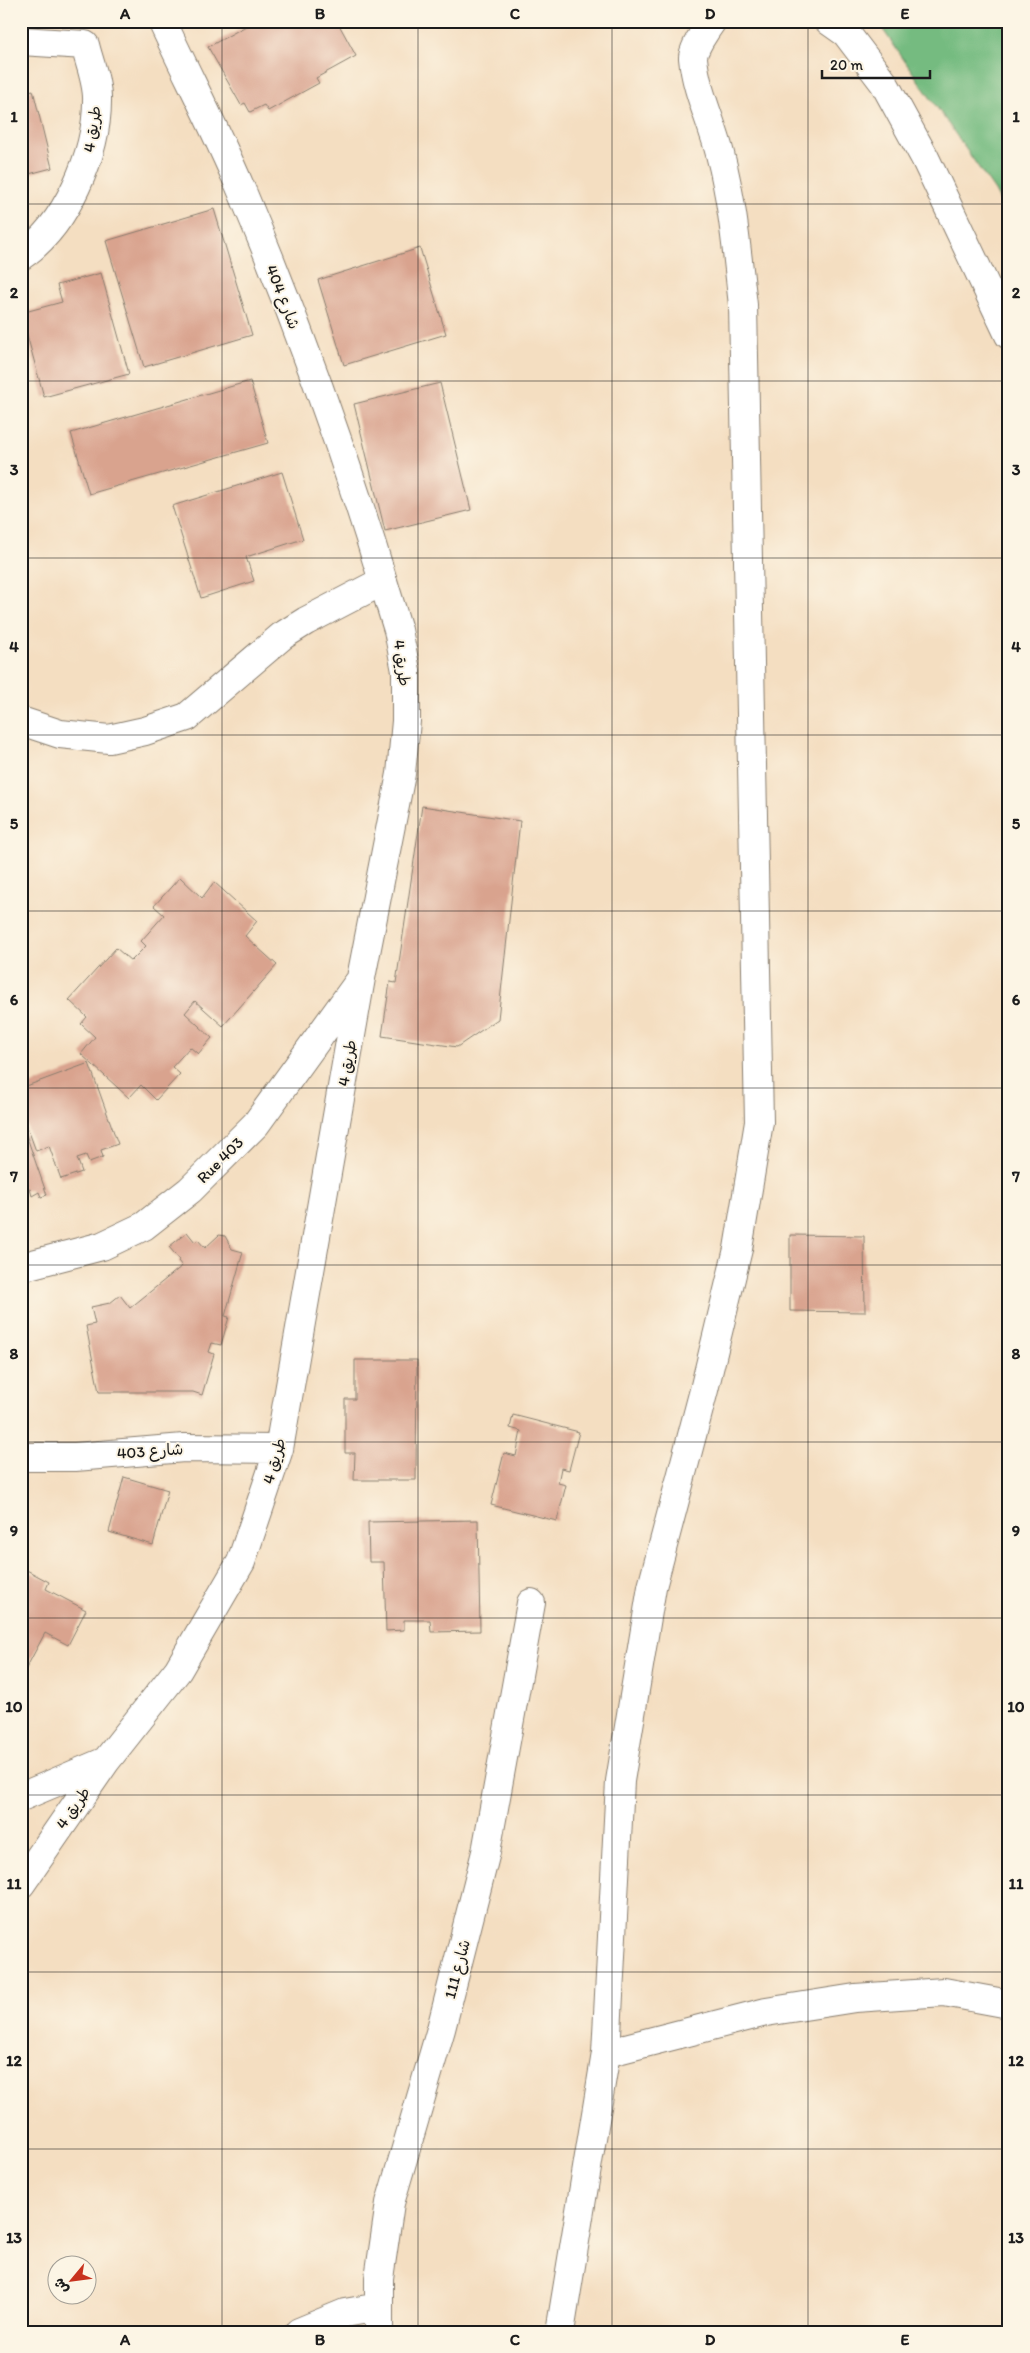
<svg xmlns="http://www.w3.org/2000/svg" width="1030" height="2353" font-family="Itim,'Playpen Sans Arabic',sans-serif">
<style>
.forest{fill:#75bb80;stroke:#486c4e}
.building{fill:#d9a38e}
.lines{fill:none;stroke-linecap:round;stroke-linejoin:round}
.street-casing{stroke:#887d6e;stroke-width:30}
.street{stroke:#fff;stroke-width:28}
.grid{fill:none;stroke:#1c1c1c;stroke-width:1;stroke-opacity:0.55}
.labels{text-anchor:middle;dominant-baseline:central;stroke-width:4;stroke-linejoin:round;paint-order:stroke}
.street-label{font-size:16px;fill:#1c1c1c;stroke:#fcf5e5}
.neatline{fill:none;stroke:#1c1c1c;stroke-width:2}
.grid-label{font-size:16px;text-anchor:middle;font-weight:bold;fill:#1c1c1c}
</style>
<rect width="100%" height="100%" fill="#fcf5e5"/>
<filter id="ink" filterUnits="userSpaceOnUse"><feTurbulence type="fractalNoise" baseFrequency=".02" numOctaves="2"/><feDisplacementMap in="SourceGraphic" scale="10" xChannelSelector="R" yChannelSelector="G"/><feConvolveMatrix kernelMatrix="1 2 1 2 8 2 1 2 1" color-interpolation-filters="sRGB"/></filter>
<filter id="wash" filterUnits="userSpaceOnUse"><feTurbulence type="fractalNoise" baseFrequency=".0096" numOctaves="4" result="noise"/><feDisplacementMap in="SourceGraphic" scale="20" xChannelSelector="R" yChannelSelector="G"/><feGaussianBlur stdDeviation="1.12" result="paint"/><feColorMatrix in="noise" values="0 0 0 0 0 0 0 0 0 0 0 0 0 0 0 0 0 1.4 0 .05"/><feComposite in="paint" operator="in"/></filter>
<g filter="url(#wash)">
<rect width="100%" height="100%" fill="#f4dec1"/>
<path class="forest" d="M877,21H1009V218L995,191Z"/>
<g id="blocks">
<path class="building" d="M255,21H337L356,56L316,78L319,83L268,111L264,105L250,112L245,103L241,105L208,47Z
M33,90L52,168L21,176V93Z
M214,209L252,335L144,367L106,241Z
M420,248L446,334L344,365L318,280Z
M101,273L129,374L44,397L21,313L62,302L57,285Z
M250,381L268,443L89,494L71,433Z
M440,383L471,510L385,531L354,404Z
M282,472L303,539L246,557L254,581L201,598L172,506Z
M422,806L520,821L498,1019L457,1047L382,1036L390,982L396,983Z
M180,877L202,898L214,882L257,921L245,936L277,965L223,1026L195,1001L185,1013L212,1038L198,1054L190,1047L172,1067L180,1074L156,1100L141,1085L129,1098L81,1054L95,1037L81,1024L87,1017L69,1000L116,948L131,961L146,946L141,941L164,915L154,906Z
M89,1063L118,1144L101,1150L103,1157L89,1162L86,1155L77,1158L82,1172L61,1179L49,1146L36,1151L21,1110V1088Z
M21,1123H22L47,1195L41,1197L39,1192L32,1196L30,1189L21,1192Z
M187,1232L195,1242L198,1240L205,1248L219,1235L225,1236L232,1249L243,1252L225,1316L229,1317L221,1345L212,1343L209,1352L214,1354L202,1395L193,1392H99L86,1326L95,1324L91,1307L110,1303L120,1295L130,1308L182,1266L178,1261L180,1260L169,1247Z
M790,1235L864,1236L865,1312L790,1311Z
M355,1360H417L416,1480H354L355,1453H345V1399H355Z
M513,1415L579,1432L569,1470L561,1468L558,1483L566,1485L557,1521L491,1505L504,1453L516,1456L521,1431L510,1428Z
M124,1477L168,1490L153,1545L109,1532Z
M478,1520L480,1631L431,1632L430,1620H404V1630L386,1631L384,1562H369L368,1522Z
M21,1567L49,1582L46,1589L86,1610L68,1645L45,1633L21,1678Z
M21,1702L29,1706L21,1722Z"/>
</g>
</g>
<g filter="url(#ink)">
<use href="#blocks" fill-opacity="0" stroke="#887d6e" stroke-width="1"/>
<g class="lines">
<g class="street-casing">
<path id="street" d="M162,21C188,77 217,132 241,189C295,317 343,448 383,581
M829,21L846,33L884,83L925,158L1009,335
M21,41L85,45C89,62 98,83 97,101C97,154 66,226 21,256
M21,721L60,734L109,739L145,731L187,717L282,636L306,621L383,581L398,630L406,671V721L401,774L361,978L279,1449L241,1562L178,1670L106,1761L21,1884
M21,1267L102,1246L144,1226L190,1190L256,1124L358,983
M21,1457H75L184,1448L279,1449
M21,1797L106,1761
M606,2053L766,2012L855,1998L944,1992L1009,2004
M299,2332L345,2313L379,2307
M379,2332V2278L390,2203L441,2029L486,1852L531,1603
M560,2332L606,2053L620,1781L652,1587L704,1390L738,1249L759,1122L743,305C737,254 733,203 720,154C712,122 696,91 693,58C692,50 707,28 712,21"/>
</g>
<use href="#street" class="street"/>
</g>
</g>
<path class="grid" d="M222,21V2332M418,21V2332M612,21V2332M808,21V2332M21,204H1009M21,381H1009M21,558H1009M21,735H1009M21,911H1009M21,1088H1009M21,1265H1009M21,1442H1009M21,1618H1009M21,1795H1009M21,1972H1009M21,2149H1009"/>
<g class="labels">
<g class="street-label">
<text transform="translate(92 129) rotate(-81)">طريق 4</text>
<text transform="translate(283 297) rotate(69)">شارع 404</text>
<text transform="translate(402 663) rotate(83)">طريق 4</text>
<text transform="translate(347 1063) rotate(-80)">طريق 4</text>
<text transform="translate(220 1160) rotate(-45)">Rue 403</text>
<text transform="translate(150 1451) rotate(-4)">شارع 403</text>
<text transform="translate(274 1461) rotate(-74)">طريق 4</text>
<text transform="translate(73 1808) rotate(-55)">طريق 4</text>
<text transform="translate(457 1969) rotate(-75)">شارع 111</text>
</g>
</g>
<rect width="1030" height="2353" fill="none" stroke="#fcf5e5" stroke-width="55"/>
<g transform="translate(72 2280) rotate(241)"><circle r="24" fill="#fcf5e5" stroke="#a29e95"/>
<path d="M0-4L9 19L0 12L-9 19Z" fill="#c8321e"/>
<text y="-8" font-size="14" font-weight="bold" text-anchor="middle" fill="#1c1c1c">ش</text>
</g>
<path d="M822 70v8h108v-8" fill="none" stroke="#1c1c1c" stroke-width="2.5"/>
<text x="830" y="70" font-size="15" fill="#1c1c1c" stroke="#fcf5e5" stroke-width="4" paint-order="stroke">20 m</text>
<rect x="28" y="28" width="974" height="2298" class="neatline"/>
<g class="grid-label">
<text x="125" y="19">A</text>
<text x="320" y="19">B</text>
<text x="515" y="19">C</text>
<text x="710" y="19">D</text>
<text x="905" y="19">E</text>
<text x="14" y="122">1</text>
<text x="1016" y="122">1</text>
<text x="14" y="298">2</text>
<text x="1016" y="298">2</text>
<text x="14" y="475">3</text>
<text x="1016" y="475">3</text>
<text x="14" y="652">4</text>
<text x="1016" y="652">4</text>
<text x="14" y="829">5</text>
<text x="1016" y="829">5</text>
<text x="14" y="1005">6</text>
<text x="1016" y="1005">6</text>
<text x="14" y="1182">7</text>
<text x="1016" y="1182">7</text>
<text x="14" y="1359">8</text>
<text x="1016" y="1359">8</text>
<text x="14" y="1536">9</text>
<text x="1016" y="1536">9</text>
<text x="14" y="1712">10</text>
<text x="1016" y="1712">10</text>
<text x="14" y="1889">11</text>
<text x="1016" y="1889">11</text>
<text x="14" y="2066">12</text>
<text x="1016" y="2066">12</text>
<text x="14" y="2243">13</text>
<text x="1016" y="2243">13</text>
<text x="125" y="2345">A</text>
<text x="320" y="2345">B</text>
<text x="515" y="2345">C</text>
<text x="710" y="2345">D</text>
<text x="905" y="2345">E</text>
</g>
</svg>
